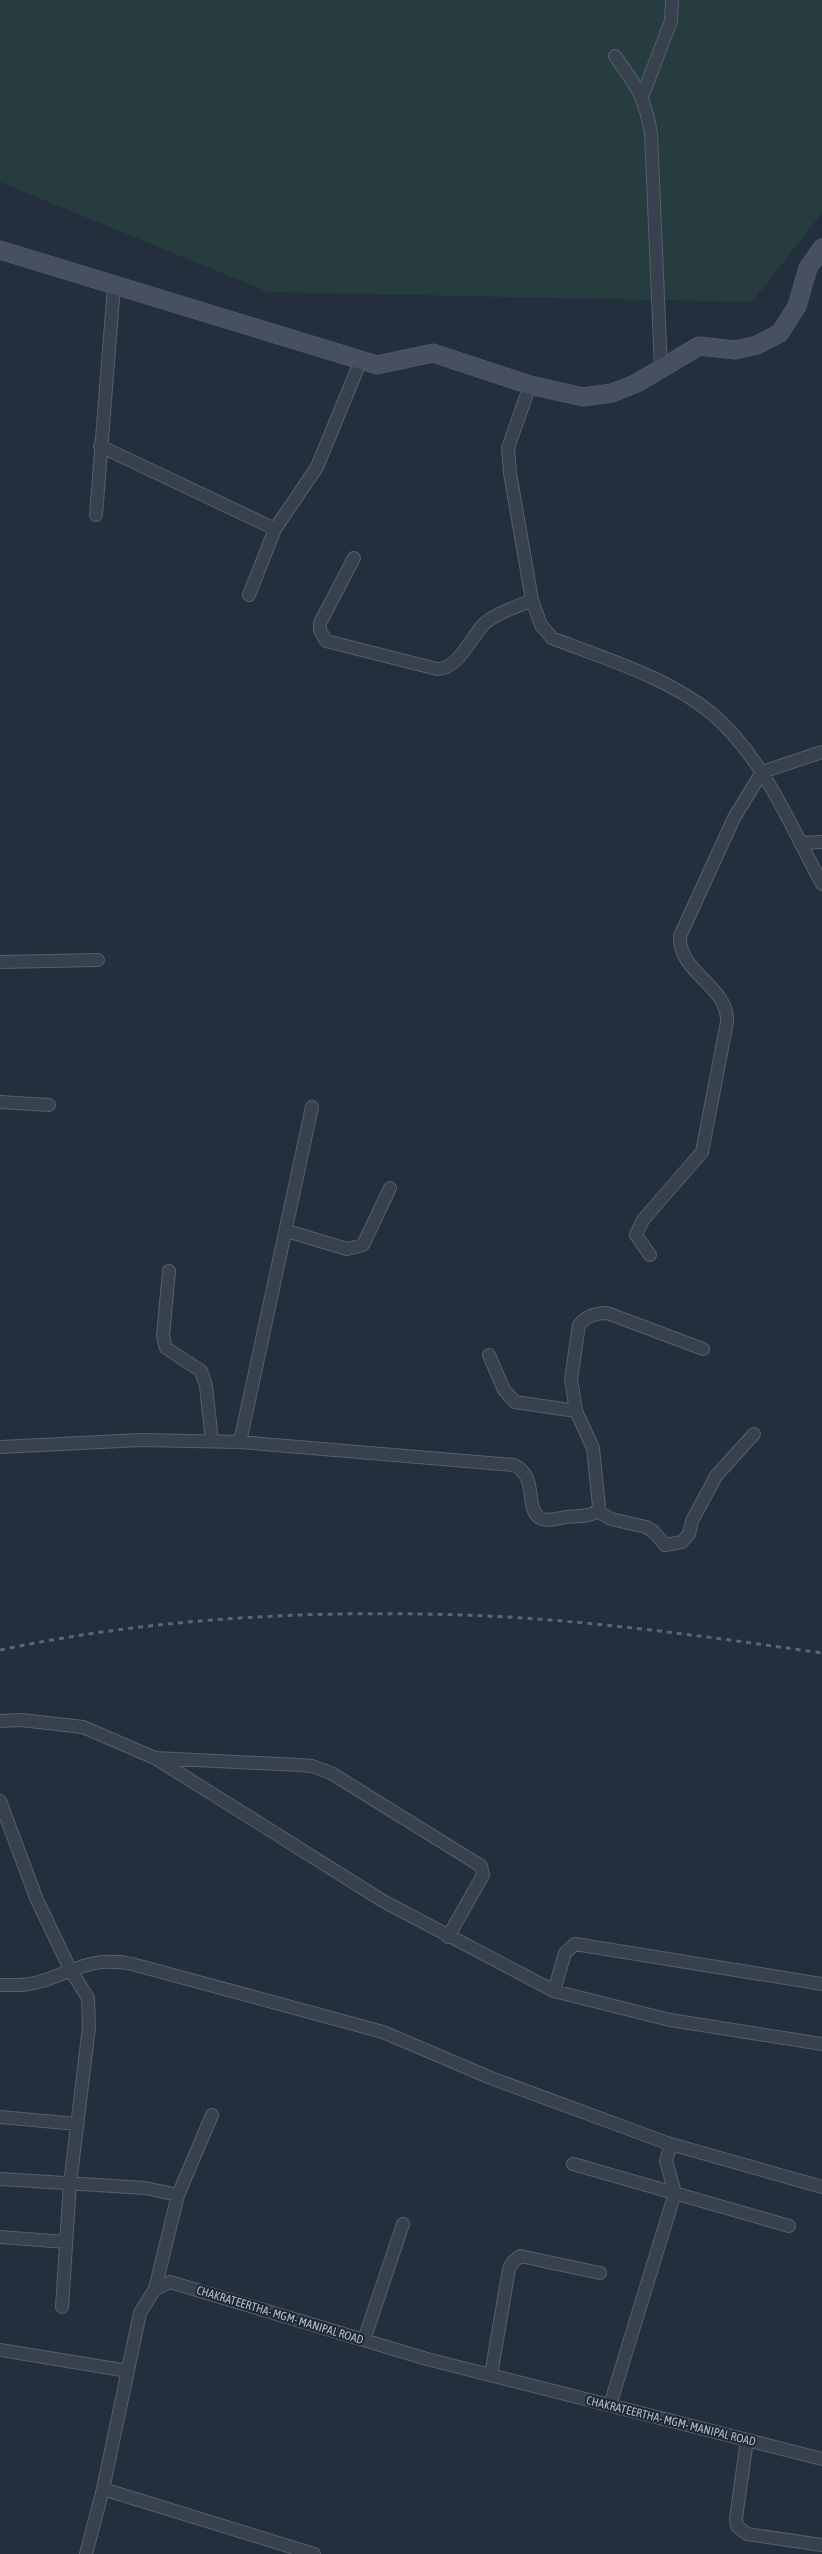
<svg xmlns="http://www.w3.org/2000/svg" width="822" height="2554" font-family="'Asap Condensed',sans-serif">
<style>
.green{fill:#263c3f}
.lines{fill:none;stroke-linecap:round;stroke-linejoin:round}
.street-casing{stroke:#565f6c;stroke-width:14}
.secondary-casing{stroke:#565f6c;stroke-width:19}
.street{stroke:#38414e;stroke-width:12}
.secondary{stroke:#465061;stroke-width:18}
.rail{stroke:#5a6575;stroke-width:3;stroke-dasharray:5 5;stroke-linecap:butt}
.labels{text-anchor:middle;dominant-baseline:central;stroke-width:4;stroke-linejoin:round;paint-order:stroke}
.street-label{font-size:12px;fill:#b4bcc9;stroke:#1d2633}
</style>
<rect width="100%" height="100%" fill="#242f3e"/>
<path class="green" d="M0,0H822V213L752,302L268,292L0,182Z"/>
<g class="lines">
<g class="street-casing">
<path id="street" d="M615,56C637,87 644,95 651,133L661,368
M642,97L671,21L672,0
M530,385L508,448L510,473L532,600L541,625L552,638C605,659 665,676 710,712C763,756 790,825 822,884
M100,446L275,529
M96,515L114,286
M354,558L320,623V630L326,641L437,669C457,670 471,638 483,625C495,613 517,607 532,600
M249,595L275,529L317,467L361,360
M800,843L822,842
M0,962L98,960
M0,1102L49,1105
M287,1231L347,1249L363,1245L390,1188
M650,1255L636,1235L643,1220L702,1152L727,1022C729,986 678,973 680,936L734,818L762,772L822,752
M169,1271L163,1336L166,1348L201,1371L206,1386L212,1441
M489,1355L504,1390L515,1402L576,1411
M240,1442L312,1107
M0,1447L141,1440L240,1442L514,1465C539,1477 524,1508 540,1518C547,1522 560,1518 567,1517C577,1516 590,1517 597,1511L599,1506L593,1448L576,1411L571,1379L579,1325C586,1316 595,1313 607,1313L703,1349
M597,1511L611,1519L646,1527L654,1532L665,1545L682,1542L689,1534L692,1521L716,1476L754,1434
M0,1721L21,1720L83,1727L155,1758L383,1901L554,1991L670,2020L822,2044
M155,1758L299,1765L312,1766L331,1773L481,1866L483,1875L448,1937
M0,1801L37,1900L70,1969L88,1998L89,2027L70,2184L62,2307
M0,1985C14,1985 28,1986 42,1981C76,1970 93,1956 132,1964L383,2032L491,2078L667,2143L822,2187
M554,1991L565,1953L575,1944L822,1984
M0,2117L77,2124
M573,2164L789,2226
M0,2179L145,2188L178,2195
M0,2237L66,2242
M155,2289L178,2195L212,2115
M364,2340L403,2224
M0,2350L128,2371
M491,2375L509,2269L512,2263L520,2256L600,2273
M610,2405L675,2193L666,2161L671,2144
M747,2440L736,2518L737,2526L747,2534L822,2545
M86,2554L103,2489
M314,2554L103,2489L140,2313L155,2289L170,2282L427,2359L822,2459"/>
</g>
<g class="secondary-casing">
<path id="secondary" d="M0,250L377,365L433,353L530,385L583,397L612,393L637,383L699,346L735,350L757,345L780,333L797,306L808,268L822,248"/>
</g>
<use href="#street" class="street"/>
<use href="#secondary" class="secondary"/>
<path class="rail" d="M0,1650C151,1618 309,1610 463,1615C583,1619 703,1636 822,1653"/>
</g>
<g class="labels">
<g class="street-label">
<text transform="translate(280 2315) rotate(17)">CHAKRATEERTHA- MGM- MANIPAL ROAD</text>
<text transform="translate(671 2421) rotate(14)">CHAKRATEERTHA- MGM- MANIPAL ROAD</text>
</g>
</g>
</svg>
